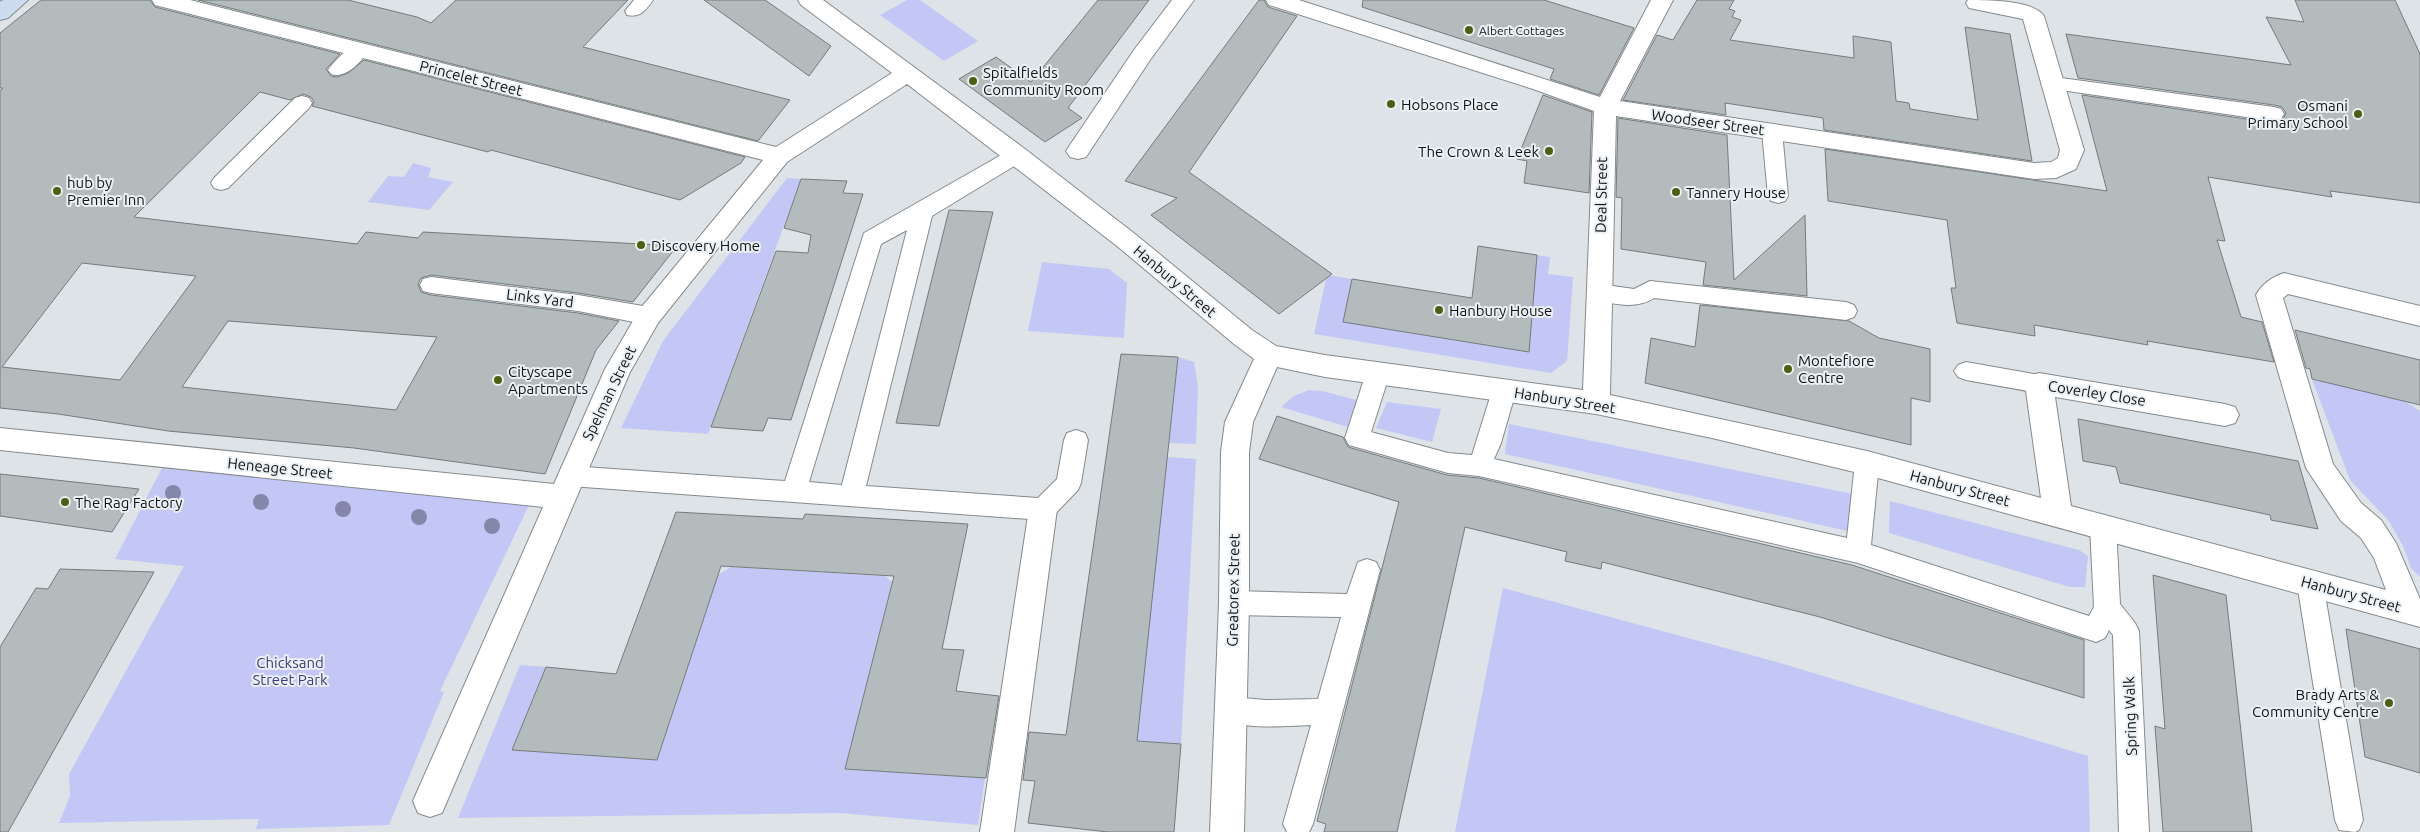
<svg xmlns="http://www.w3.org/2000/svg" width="2420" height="832" font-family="Ubuntu,sans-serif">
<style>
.green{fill:#c3c7f6}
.building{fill:#b4bbbd;stroke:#757b7d;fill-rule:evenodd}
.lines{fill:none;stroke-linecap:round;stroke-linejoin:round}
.lane-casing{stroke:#858a8d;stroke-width:2}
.street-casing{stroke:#858a8d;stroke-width:2}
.secondary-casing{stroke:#858a8d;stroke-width:2}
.lane{fill:#fff;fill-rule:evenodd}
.street{fill:#fff;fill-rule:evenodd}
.secondary{fill:#cedcf0;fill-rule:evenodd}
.tree{fill:#8487a9}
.poi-dot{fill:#4a610f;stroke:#eaf0f4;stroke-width:2}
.labels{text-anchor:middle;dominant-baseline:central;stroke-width:4;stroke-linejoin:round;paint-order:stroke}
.far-poi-label{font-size:12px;fill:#121415;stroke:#eaf0f4;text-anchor:start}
.poi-label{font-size:15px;fill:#121415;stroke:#eaf0f4;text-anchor:start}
.street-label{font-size:15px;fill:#121415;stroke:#eaf0f4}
.park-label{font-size:15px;fill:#3c3c77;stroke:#eaf0f4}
</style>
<rect width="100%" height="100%" fill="#dde3e7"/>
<path class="green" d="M907,0H920L978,41L944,61L880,15Z
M413,163L431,168L428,177L453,182L429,210L368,202L388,176L404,177Z
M787,178L801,179L708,434L621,428L663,341Z
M1537,255L1550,257L1548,274L1573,277L1567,361L1551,373L1314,334L1327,275L1352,279L1344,322L1529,352Z
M1042,262L1109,269L1127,283L1124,338L1028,331Z
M1178,357L1194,362L1198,386L1196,444L1169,443Z
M2312,379L2405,401L2420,411V577L2411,568L2403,546L2389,521L2350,480Z
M1309,390L1322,391L1361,401L1348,427L1281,407L1294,396Z
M1387,402L1441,409L1432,442L1376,428Z
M1509,424L1853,494L1852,532L1505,454Z
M1167,457L1196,459L1181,744L1094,737Z
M162,468L529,505L440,691L444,692L389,825L256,829L259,819L59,823L70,796L69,774L184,566L115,559Z
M1890,501L2079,550L2088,556L2085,587H2070L1889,533Z
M731,567L885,576L892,582L846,769L985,778L978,825L839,813L458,818L520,665L546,667L512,750L657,760L718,575Z
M1503,588L1777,662L2088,756L2090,832H1455Z"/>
<path class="building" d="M41,0H150L155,7L340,54L326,69L331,76L337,77L348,73L364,60L745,157L741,163L680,200L491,150L488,152L312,106L314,102L311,97L303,94L290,100L260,92L134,217L357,244L366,232L418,238L423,232L677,246L633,302L578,293L431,275L421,278L418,284L421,292L431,295L578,313L619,321L596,350L545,474L354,448L168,431L58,414L0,408V91L3,88H0V33ZM82,263L196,276L120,380L2,367ZM228,321L254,323L437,337L396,410L182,387Z
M198,0H348L417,17L431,23L456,0H628L583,47L790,100L758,141Z
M704,0H765L831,46L809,76Z
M1098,0H1149L1068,108L1082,118L1045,142L959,79L996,57L1031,82Z
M1259,0H1264L1268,7L1297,16L1189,172L1332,274L1279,314L1151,215L1177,198L1125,181Z
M1363,0H1544L1634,28L1599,95L1550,79L1554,69L1362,7Z
M1697,0H1734L1729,9L1735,11L1732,17L1741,20L1730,40L1854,58L1853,36L1891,42L1896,101L1909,103L1910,109L1978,120L1965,27L2010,34L2032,161L1824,130L1823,118L1725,103L1726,115L1623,100L1657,35L1673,40Z
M2295,0H2395L2420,54V203L2330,191L2332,197L2208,177L2225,241L2217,240L2241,317L2262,322L2274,362L2147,341L2148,345L2034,325L2035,336L1957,323L1951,288H1956L1947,220L1828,201L1825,149L2107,191L2082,95L2274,123L2282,121L2286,113L2282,107L2274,105L2078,78L2066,34L2291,65L2266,17L2304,22Z
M1543,95L1592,112L1589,193L1524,183L1527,161L1517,159Z
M1618,118L1727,135L1734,280L1805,215L1807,296L1703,285L1706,262L1621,249L1622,198L1616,197Z
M801,179L847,181L843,193L863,194L791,420L768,418L763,431L711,427L776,251L808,253L811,235L784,228Z
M949,210L993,212L939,426L896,423Z
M1478,246L1537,255L1529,352L1343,322L1352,279L1472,298Z
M1700,305L1849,321L1879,338L1930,349V402L1911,398V445L1645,383L1651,338L1695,347Z
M2295,330L2420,360V405L2312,379L2310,369L2306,368Z
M1121,354L1178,357L1137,741L1181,744L1174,832H1108L1028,823L1035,781L1023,780L1029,732L1066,735Z
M1277,416L1343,437L1348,447L1447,475L1479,478L1852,565L2084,640V698L1820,617L1602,562L1601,569L1565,561L1567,552L1465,527L1397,832H1324L1326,824L1317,821L1399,502L1259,459Z
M2078,419L2298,461L2318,529L2271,520L2270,515L2120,483L2116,467L2083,461Z
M0,474L139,489L112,532L0,516Z
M676,512L803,519L805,514L968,524L942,649L964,650L956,691L999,696L986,778L845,769L894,576L721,566L657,760L512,750L546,667L616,674Z
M60,569L154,572L8,832H0V647L36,588L48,589Z
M2153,575L2226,595L2252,832H2163L2155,726L2165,729Z
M2346,629L2420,649V773L2365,757Z"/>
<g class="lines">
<g class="lane-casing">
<path id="lane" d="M634,0H653C646,10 640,18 627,15L625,11Z
M359,44L366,46L369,50C361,62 346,79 331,74L328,70C335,60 348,47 359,44Z
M2054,77L2274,107L2281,109L2284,114L2281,119L2274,121L2047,88L2044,83L2047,78Z
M302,96L309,98L312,103L309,108L228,188L221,190L214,188L211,183L214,178L295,98Z
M1772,124L1779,126L1782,131L1788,196L1785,201L1778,203L1771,201L1768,196L1762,131L1765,126Z
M1017,148L1024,150L1027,155L1024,160L932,216L866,486L1038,498L1057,479L1064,440L1067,433L1076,430L1085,433L1088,440L1081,483L1078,490L1052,517L1043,520L570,486L561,483L558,476L561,469L570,466L785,481L864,233L1010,150ZM907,230L842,485L809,482L881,244Z
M431,277L578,295L649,307L657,310L660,316L657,322L649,325L578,311L431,293L423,291L420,285L423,279Z
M1650,281L1846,302L1854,305L1857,311L1854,317L1846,320L1654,298C1636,310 1612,304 1591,298L1588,292L1591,286L1599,284L1634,289Z
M1966,362L2039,375L2047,377L2051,384L2047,391L2039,393L1966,380L1958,377L1954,371L1958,365Z
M1378,364L1386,367L1390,373L1371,432L1448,453L1472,455L1492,391L1496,384L1504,382L1512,384L1516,391L1501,443L1494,459L1847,538L1855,463L1858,456L1867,453L1876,456L1879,463L1871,545L2089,616L2094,607L2090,526L2094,518L2103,515L2112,518L2116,526L2120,604L2135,623L2139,631L2149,832H2119L2113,635L2109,630L2105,638L2096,642L1858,563L1479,476L1448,473L1349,445L1345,438L1366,373L1370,367Z
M1367,559L1376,562L1380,570L1313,824L1309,832H1287L1283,824L1311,725C1282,726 1249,730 1221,719L1217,710L1221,701L1231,697L1266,700L1318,699L1341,617L1234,615L1225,611L1221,603L1225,595L1234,591L1347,594L1358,562Z
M2310,572L2319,575L2323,583L2363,820L2359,830L2355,832L2339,830L2335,820L2297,583L2301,575Z"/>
</g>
<g class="street-casing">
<path id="street" d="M152,0H190L776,147L892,73L801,5L798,0H823L1025,149L1135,234L1252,330L1276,346L1325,355L1583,390L1594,111L1533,89L1269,5L1266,0H1299L1600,97L1651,0H1673L1620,101L2034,163L2051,162L2058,158L2060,150L2023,19L1969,8L1966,3L1968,0C1987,0 2033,0 2044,16L2084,150L2076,169L2056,178L2034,179L1616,116L1610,395L1867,451L2041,498L2025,384L2029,376L2039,373L2225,404L2235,407L2239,415L2235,423L2225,426L2055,397L2071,506L2386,590L2374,558L2361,538L2341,521L2306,468L2256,295C2262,284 2272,277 2284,273L2420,306V326L2288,294L2283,298L2333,464L2361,503L2381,520L2396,543L2420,599V627L1867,475L1712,438L1596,414L1325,377L1277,367L1253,422L1249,452V603L1244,832H1210L1219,603L1221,452L1225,422L1254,359L1234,344L1117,246L907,84L787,162L658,323L630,372L442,813L430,817L418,813L413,801L543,507L0,450V428L554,484L605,369L640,309L763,160L155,5Z
M1172,0H1194L1150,60L1086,157L1078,159L1070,157L1066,151L1070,145L1134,50Z
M1043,497L1053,500L1057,509L1014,832H980L1029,509L1033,500Z"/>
</g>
<g class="secondary-casing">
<path id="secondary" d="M3,0H28L8,18L0,20V2Z"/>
</g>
<use href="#lane" class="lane"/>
<use href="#street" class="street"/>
<use href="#secondary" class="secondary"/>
</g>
<g class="tree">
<circle cx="173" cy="493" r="8"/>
<circle cx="261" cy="502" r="8"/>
<circle cx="343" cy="509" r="8"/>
<circle cx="419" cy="517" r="8"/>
<circle cx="492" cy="526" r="8"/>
</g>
<g class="poi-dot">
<circle cx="1469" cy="30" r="5"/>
<circle cx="973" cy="81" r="5"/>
<circle cx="1391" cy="104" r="5"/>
<circle cx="2358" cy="114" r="5"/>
<circle cx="1549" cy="151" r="5"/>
<circle cx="57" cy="191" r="5"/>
<circle cx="1676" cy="192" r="5"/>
<circle cx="641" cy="245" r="5"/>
<circle cx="1439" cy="310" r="5"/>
<circle cx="1788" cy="369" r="5"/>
<circle cx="498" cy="380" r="5"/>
<circle cx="65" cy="502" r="5"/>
<circle cx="2389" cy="703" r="5"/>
</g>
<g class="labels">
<g class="far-poi-label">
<text x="1479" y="30">Albert Cottages</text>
</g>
<g class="poi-label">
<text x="983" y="72">Spitalfields<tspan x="983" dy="17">Community Room</tspan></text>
<text x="1401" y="104">Hobsons Place</text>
<text x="2348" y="105" text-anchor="end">Osmani<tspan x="2348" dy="17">Primary School</tspan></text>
<text x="1539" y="151" text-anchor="end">The Crown &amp; Leek</text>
<text x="67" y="182">hub by<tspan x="67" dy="17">Premier Inn</tspan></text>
<text x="1686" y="192">Tannery House</text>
<text x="651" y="245">Discovery Home</text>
<text x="1449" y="310">Hanbury House</text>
<text x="1798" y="360">Montefiore<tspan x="1798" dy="17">Centre</tspan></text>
<text x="508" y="371">Cityscape<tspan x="508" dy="17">Apartments</tspan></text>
<text x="75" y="502">The Rag Factory</text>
<text x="2379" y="694" text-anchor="end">Brady Arts &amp;<tspan x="2379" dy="17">Community Centre</tspan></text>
</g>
<g class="street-label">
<text transform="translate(471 78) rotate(14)">Princelet Street</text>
<text transform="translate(1708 122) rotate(8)">Woodseer Street</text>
<text transform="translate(1601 195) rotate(-89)">Deal Street</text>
<text transform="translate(1175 281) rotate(40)">Hanbury Street</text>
<text transform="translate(540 298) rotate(7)">Links Yard</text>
<text transform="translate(609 393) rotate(-64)">Spelman Street</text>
<text transform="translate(2097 393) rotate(9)">Coverley Close</text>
<text transform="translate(1565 400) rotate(9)">Hanbury Street</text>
<text transform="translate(280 468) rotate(6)">Heneage Street</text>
<text transform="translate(1960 488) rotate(15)">Hanbury Street</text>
<text transform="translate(1233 590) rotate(-89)">Greatorex Street</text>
<text transform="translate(2351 594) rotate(15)">Hanbury Street</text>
<text transform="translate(2130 716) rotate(-92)">Spring Walk</text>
</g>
<g class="park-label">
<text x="290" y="662">Chicksand<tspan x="290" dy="17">Street Park</tspan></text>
</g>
</g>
</svg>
